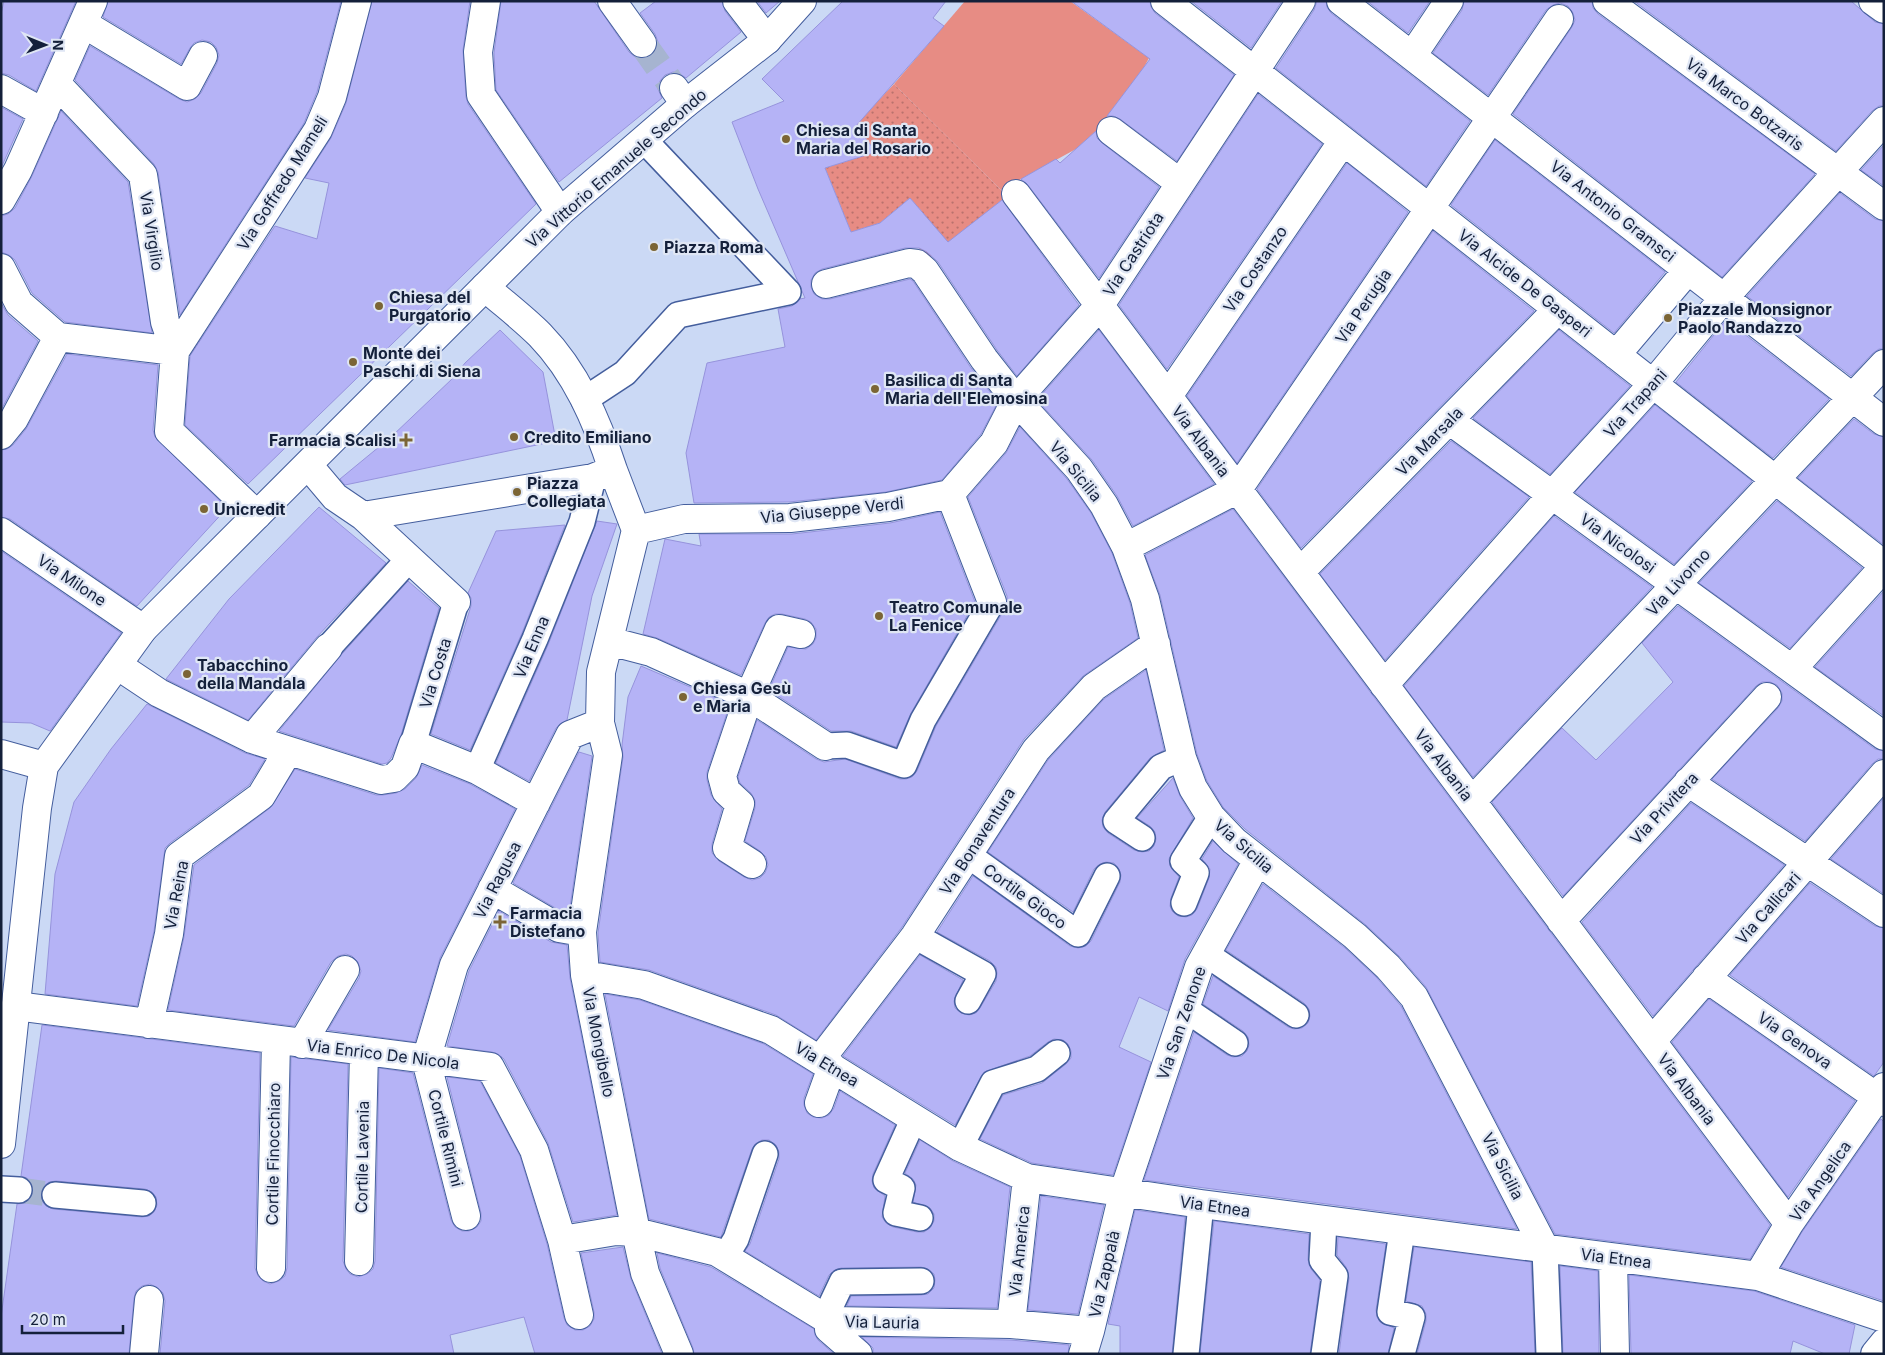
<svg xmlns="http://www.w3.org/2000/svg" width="1885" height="1355" font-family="Inter,sans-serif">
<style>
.grass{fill:#e78c84}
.park{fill:url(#park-dots)}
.building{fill:#b5b3f6;stroke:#9693dc;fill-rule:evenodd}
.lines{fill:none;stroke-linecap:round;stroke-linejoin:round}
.pedestrian-tunnel{stroke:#a6b4d0;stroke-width:25;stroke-dasharray:25 12;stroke-linecap:butt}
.minor-tunnel{stroke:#a6b4d0;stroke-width:28;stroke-dasharray:28 14;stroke-linecap:butt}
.pedestrian-casing{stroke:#445e9d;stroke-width:28}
.minor-casing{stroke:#445e9d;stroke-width:30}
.tertiary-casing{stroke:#445e9d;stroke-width:30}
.pedestrian{stroke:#fff;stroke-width:25}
.minor{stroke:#fff;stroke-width:28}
.tertiary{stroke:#fff;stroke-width:28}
.poi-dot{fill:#7b6535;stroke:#dfe6f4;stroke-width:2}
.labels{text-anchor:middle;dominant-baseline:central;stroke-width:4.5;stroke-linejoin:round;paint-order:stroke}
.street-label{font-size:16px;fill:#14203a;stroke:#dfe6f4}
.poi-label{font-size:16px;font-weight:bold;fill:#14203a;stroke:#dfe6f4;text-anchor:start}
</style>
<defs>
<pattern id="park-dots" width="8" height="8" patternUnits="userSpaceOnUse" patternTransform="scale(1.25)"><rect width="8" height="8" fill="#e78c84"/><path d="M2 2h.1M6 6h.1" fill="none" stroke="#ba726d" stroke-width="1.8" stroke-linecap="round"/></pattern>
</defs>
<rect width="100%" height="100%" fill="#cbd9f5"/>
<path class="grass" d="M965,1H1070L1149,58L1143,69L1096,131L1076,149L1001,190L894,84Z"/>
<path class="park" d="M894,84L1007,196L928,259L920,249L909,241L924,214L910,198L880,223L851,232L825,168L875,152L856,124Z"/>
<path class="building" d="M4,1H76L36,91L9,75L1,73V14Z
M108,1H341L317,92L304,123L180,315L158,172L154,164L75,80L90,46L179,99L187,102L195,99L201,93L217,63L219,55L216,47L211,42L202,40L194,43L190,48L181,64L103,17Z
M372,1H470L463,50L466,97L468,104L536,204L248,484L185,425L190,356L275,226L317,239L329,183L305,178L331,138L346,103Z
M501,1H594L629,52L635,57L643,59L651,55L656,50L658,42L655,34L640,13L656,1H722L725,11L741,32L686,78L680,74L673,72L665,75L660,81L658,89L662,98L559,182L496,90L494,53Z
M757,1H780L766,13Z
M843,1H946L933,18L944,26L856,126L876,152L825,168L851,232L880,223L910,198L948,242L1002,200L1079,305L1017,376L997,350L938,262L927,252L919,248H905L822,269L815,273L811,280V287L814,294L822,299H830L910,279L913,281L971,368L998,402L981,434L942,480L886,492L789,502L694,503L686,453L707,363L785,347L778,309L792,306L800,299L805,298L758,189L732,122L784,101L762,79Z
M1071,1H1150L1151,7L1155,13L1234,75L1177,161L1120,119L1113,116H1107L1150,59Z
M1191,1H1282L1251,48Z
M1317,1H1326L1327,7L1331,13L1470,121L1426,186L1276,68L1314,10Z
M1367,1H1430L1408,33Z
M1464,1H1592L1593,8L1598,14L1815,174L1722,277L1513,114L1572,27L1575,20L1573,13L1568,6L1560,3L1553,5L1546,10L1488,95L1433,53L1462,10Z
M1634,1H1851L1875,22L1884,24V106H1879L1872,111L1836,151Z
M1258,94L1322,144L1167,369L1119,305Z
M1,107L23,119L1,168Z
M61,111L128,182L152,333L65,322L32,293L15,260L9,255L1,252V216L8,214L15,208L32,176Z
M1096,131L1097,138L1102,143L1159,187L1099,278L1028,185L1021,179L1056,159L1060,163Z
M1495,140L1665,272L1614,333L1451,205Z
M1884,145V186L1861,170Z
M1347,163L1408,212L1237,463L1187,396Z
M1840,193L1875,219L1884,221V349H1879L1873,353L1851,376L1747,296Z
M1433,231L1534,311L1301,548L1257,489Z
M1,303L8,315L38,341L1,410Z
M1726,320L1829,399L1773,458L1676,382Z
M500,330L543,372L556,441L345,485L340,479L391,437L453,378L465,363Z
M1099,330L1214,484L1133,526L1117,496L1092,460L1037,400Z
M1559,330L1630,386L1550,474L1473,418Z
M67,354L158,365L153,430L155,437L227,508L137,606L10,519L1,517V450L7,449L13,445L26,429Z
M1655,405L1752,481L1674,564L1575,492Z
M1854,419L1874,434L1884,437V545L1798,478Z
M1020,427L1067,479L1091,513L1112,553L1130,603L1138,638L1083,676L1024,739L902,927L816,1040L776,1015L649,970L600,962L598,933L623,757L622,745L628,697L641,666L730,704L707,772V780L711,795L722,809L712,844V853L719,861L744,877L752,880L760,878L765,873L768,865L766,857L760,851L745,841L755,808V800L751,793L740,783L738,777L757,720L816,759L824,762L845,759L900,779H906L912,777L917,771L936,726L1007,605V596L968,497L1006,453Z
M1451,441L1529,497L1385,660L1320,574Z
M1777,501L1862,568L1790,648L1699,583Z
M319,507L386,563L316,638L248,720L166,679L229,599Z
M1233,509L1770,1225L1750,1259L1555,1234L1426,987L1399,956L1366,925L1245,829L1223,807L1207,781L1197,754L1160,595L1145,555Z
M940,512L975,602L911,713L896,747L851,731H831L769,690L788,647L806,649L813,644L816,638V629L811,622L805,619L782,614H775L769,617L765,623L741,675L657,638L643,634L665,539L701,546L699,534H792L890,523Z
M1554,516L1652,587L1473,777L1404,686Z
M597,521L617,524L592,596L567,720L556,728L529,781L496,763L548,645Z
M565,525L522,633L470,750L431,734L471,606V598L468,593L496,531Z
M1,551L121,633L50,731L31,723L1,722Z
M408,581L439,608L401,735L391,758L387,763L382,764L279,731L342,654Z
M1884,591V716L1815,667Z
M1678,606L1875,749L1884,751V759H1878L1872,764L1805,841L1712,779L1778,708L1782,701V693L1777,685L1770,682H1762L1756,686L1563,896L1492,802L1562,728L1596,760L1673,682L1642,643Z
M1146,670L1164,750L1150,758L1105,812L1102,820L1103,827L1108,833L1134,850L1142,852L1149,851L1154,846L1156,839L1155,832L1150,826L1137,818L1173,778L1180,796L1193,818L1169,859L1170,866L1179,877L1171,898L1170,906L1172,911L1178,916L1186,917L1192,915L1197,909L1209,878L1210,869L1202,859L1213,841L1238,864L1185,959L1168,1011L1139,997L1119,1047L1151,1062L1113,1175L1032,1163L980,1139L1003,1095L1042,1083L1066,1064L1071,1058V1051L1068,1044L1063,1040L1054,1039L1048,1042L1030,1056L984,1072L955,1125L843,1056L920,955L963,980L954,1001L955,1008L961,1013L969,1015L976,1013L980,1008L996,981L997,973L996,967L990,961L937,932L973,876L1070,946L1078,948L1086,946L1091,941L1120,882L1121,875L1119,869L1114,863L1106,862L1100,864L1094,869L1073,912L988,852L1048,760L1104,699Z
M147,704L245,753L265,759L249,785L170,843L165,848L154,931L137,1006L45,994L55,874L74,802L111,749Z
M579,752L592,756L569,914L564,913L513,883Z
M422,765L470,784L515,809L440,958L415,1042L328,1030L359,978L361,971L358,962L352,956L346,954L338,956L331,962L294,1026L168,1010L184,937L194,865L270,808L295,769L376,795H383L396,793L405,789L416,778Z
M1884,798V894L1831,859Z
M1691,803L1784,865L1653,1016L1582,922Z
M1810,883L1875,926L1884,928V1062L1874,1076L1730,975Z
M1263,884L1345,948L1377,978L1401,1006L1517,1229L1144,1180L1194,1032L1227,1055L1233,1057L1242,1056L1247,1051L1249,1045L1248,1037L1243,1031L1203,1004L1213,976L1288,1027L1294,1029L1302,1028L1308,1023L1310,1016L1309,1009L1304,1003L1226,950Z
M499,911L551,942L567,945L570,978L617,1215L573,1222L548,1143L504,1059L498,1054L492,1052L447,1046L469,971Z
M605,994L640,1000L764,1044L813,1074L804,1098V1105L807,1113L813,1117L822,1118L829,1115L834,1108L840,1091L895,1125L873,1174L872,1181L874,1188L885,1196L882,1217L886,1223L893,1227L917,1232H924L930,1228L934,1221V1214L930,1208L913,1202L916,1185L913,1179L905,1173L920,1140L953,1161L1010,1187L997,1308L847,1306L851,1296L921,1295L928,1294L934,1288L935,1280L934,1274L928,1269L921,1267L841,1268L835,1270L829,1275L819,1296L745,1251L750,1244L779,1159V1152L776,1145L769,1140H762L755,1144L752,1149L721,1237L649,1219Z
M1709,999L1855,1101L1788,1197L1672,1042Z
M42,1025L260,1053L255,1268L258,1276L263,1281L270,1284L279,1281L285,1276L287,1268L291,1057L348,1064L343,1261L346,1269L350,1274L358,1277L367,1274L373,1269L375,1261L379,1068L413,1073L451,1220L455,1227L462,1231H469L477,1227L481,1221V1213L447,1077L480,1081L520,1156L547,1244L564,1318L567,1325L575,1330H583L590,1326L594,1319V1312L581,1253L623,1247L631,1279L662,1354H535L524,1317L450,1335L454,1354H160L165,1301L163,1293L158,1288L150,1284L142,1286L136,1291L134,1298L129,1354H1V1317L17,1204L26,1203L31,1198L33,1191L32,1183L27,1178L21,1176ZM56,1181L145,1189L152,1192L156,1197L157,1205L154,1212L149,1216L142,1217L53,1209L46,1206L42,1201L41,1194L44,1186L49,1182Z
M1881,1119L1884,1122V1301L1781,1267L1802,1232Z
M1041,1196L1104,1205L1078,1314L1028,1310Z
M1135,1210L1185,1217L1172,1354H1120V1326L1108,1324Z
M1214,1221L1309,1234L1308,1260L1311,1269L1320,1280L1310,1354H1200Z
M1338,1237L1386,1244L1376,1310L1377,1317L1380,1322L1394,1328L1388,1354H1339L1349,1278L1346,1267L1337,1255Z
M1414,1247L1531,1262L1535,1354H1417L1426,1321V1314L1422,1306L1406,1301Z
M657,1253L711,1267L814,1329L815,1335L818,1340L834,1354H694L693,1348L660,1268Z
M1560,1266L1598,1271L1599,1354H1563Z
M1629,1275L1754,1291L1855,1325L1849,1354H1825L1793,1341L1790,1354H1631Z
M862,1337L1010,1340L1069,1345L1068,1354H873V1348Z"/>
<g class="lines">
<path class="pedestrian-tunnel" d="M19,1190L55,1195"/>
<path class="minor-tunnel" d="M642,43L674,88"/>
<g class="pedestrian-casing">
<path id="pedestrian" d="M644,140L788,292
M584,400L625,373L678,315L788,292
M328,648L409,559
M413,744L456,602
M825,746L847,745L904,765L923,720L992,602
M477,770L535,639L582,522L593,478
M1142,838L1116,821L1161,767L1182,758
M968,855L1078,934L1107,876
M1184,903L1196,873L1183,861L1211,817
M915,936L983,974L968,1001
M1206,954L1296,1015
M1185,1009L1235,1043
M914,1118L886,1180L902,1188L896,1213L920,1218
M960,1147L993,1083L1037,1069L1057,1053
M1,1189L19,1190
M55,1195L143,1203
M1545,1249L1549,1354
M725,1257L736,1239L765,1154
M825,1318L842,1282L921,1281
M1186,1354L1201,1204
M1324,1354L1335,1276L1322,1260L1324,1221
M1402,1354L1412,1317L1390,1312L1402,1231"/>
</g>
<g class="minor-casing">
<path id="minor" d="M486,1L478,52L481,95L560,212
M612,1L642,43
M737,1L767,40
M1165,1L1884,565
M1341,1L1884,422
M1607,1L1884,206
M1873,1L1884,9
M84,24L187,86L203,56
M1412,56L1449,1
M57,84L143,175L165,322L175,351L169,431L257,515
M674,88L685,104
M1,89L44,113
M1111,131L1180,183
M1016,194L1789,1224
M1,200L18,170L93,1
M1,268L19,303L58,337
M826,284L909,263L917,264L925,271L984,359L1016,400L1079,469L1104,505L1126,547L1145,599L1182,758L1193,788L1211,817L1234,841L1355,936L1388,967L1414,997L1545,1249
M58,337L175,351
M175,351L318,130L332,97L357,1
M1616,355L1688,270
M1168,396L1343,141
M1449,420L1884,736
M1,435L14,419L58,337
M308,465L335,497L363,516L593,478L613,470C597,421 576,372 540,335C523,318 503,303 485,287
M613,470L636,530L684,519L790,518L888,507L950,494
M950,494L994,443L1016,400L1100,305L1301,1
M950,494L992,602
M363,516L456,602
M636,530L601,672L600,723L608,755L582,932L585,975L636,1232L645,1273L679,1354
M1,532L143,629
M1126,547L1238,489L1559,19
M1300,572L1558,309
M609,641L651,652L749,696L825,746
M117,665L159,693L252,739L381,780L394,778L405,767L413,744L477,770L536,803
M1792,669L1884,567
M1384,685L1552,495L1652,385L1723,299L1884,121
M252,739L328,648
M1688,782L1884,913
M1472,801L1884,364
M752,864L727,848L740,804L726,791L722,776L749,696L779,629L801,634
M492,889L559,928L582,932
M1561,921L1767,697
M585,975L644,985L771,1030L960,1147L1027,1178L1201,1204L1758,1276L1884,1318
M1706,978L1884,1102
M16,1006L490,1067L534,1150L562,1240L616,1231L636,1232L717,1252L830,1321L1011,1324L1090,1331
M149,1024L169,934L179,856L261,796L288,751
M1652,1041L1884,774
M302,1044L345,970
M820,1060L915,936L1036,750L1094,687L1156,644
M819,1103L832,1067
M466,1216L426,1060L454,965L570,735L600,723
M562,1240L579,1315
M1613,1258L1615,1354
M359,1261L364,1052
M271,1268L276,1041
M1758,1276L1789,1224L1884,1087
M830,1321L829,1329L858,1354
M1011,1324L1027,1178
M144,1354L149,1300
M1083,1354L1090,1331L1123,1194L1199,967L1258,860
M1875,1354L1884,1343"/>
</g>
<g class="tertiary-casing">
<path id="tertiary" d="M1,754L44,766
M1,1144L37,808L44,766L143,629L560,212L685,104L767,40L802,1"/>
</g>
<use href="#pedestrian" class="pedestrian"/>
<use href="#minor" class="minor"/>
<use href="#tertiary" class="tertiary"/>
</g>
<g class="poi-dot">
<circle cx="786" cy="139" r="5"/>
<circle cx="654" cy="247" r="5"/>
<circle cx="379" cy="306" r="5"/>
<circle cx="1668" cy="318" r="5"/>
<circle cx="353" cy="362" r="5"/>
<circle cx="875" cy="389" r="5"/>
<circle cx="514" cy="437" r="5"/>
<path d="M403.5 432.5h5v5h5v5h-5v5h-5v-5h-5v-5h5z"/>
<circle cx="517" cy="492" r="5"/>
<circle cx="204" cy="509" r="5"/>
<circle cx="879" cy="616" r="5"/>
<circle cx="187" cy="674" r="5"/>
<circle cx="683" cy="697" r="5"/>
<path d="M497.5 914.5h5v5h5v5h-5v5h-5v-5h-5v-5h5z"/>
</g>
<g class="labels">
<g class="street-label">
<text transform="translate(1745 104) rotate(37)">Via Marco Botzaris</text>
<text transform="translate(616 168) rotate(-41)">Via Vittorio Emanuele Secondo</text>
<text transform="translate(282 183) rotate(-58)">Via Goffredo Mameli</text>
<text transform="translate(1613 211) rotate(38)">Via Antonio Gramsci</text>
<text transform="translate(152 231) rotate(81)">Via Virgilio</text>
<text transform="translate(1133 254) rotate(-57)">Via Castriota</text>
<text transform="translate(1255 269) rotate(-56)">Via Costanzo</text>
<text transform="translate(1525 283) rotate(38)">Via Alcide De Gasperi</text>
<text transform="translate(1363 306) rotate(-56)">Via Perugia</text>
<text transform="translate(1635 403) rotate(-48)">Via Trapani</text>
<text transform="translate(1201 441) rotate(53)">Via Albania</text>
<text transform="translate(1429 441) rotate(-46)">Via Marsala</text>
<text transform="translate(1076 471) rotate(51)">Via Sicilia</text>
<text transform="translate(832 510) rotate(-6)">Via Giuseppe Verdi</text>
<text transform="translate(1618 543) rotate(36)">Via Nicolosi</text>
<text transform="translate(72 580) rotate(34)">Via Milone</text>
<text transform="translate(1678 582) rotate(-47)">Via Livorno</text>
<text transform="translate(531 647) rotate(-67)">Via Enna</text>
<text transform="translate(435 673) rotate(-73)">Via Costa</text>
<text transform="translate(1444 765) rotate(53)">Via Albania</text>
<text transform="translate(1664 808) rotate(-47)">Via Privitera</text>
<text transform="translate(977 841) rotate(-57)">Via Bonaventura</text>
<text transform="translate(1244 846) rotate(41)">Via Sicilia</text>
<text transform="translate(497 880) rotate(-63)">Via Ragusa</text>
<text transform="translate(176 895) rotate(-79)">Via Reina</text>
<text transform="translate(1025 896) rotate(36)">Cortile Gioco</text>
<text transform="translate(1768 908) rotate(-49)">Via Callicari</text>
<text transform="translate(1181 1023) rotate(-71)">Via San Zenone</text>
<text transform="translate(1795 1040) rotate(35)">Via Genova</text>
<text transform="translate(599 1042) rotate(79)">Via Mongibello</text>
<text transform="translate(383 1054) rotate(7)">Via Enrico De Nicola</text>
<text transform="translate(827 1064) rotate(31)">Via Etnea</text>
<text transform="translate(1687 1089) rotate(53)">Via Albania</text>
<text transform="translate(446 1138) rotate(76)">Cortile Rimini</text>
<text transform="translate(273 1154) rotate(-89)">Cortile Finocchiaro</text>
<text transform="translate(362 1157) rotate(-89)">Cortile Lavenia</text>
<text transform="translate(1503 1166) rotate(63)">Via Sicilia</text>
<text transform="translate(1820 1181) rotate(-55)">Via Angelica</text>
<text transform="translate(1215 1206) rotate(8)">Via Etnea</text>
<text transform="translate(1019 1251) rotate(-84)">Via America</text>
<text transform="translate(1616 1258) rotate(7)">Via Etnea</text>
<text transform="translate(1104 1274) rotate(-77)">Via Zappalà</text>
<text transform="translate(882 1322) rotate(1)">Via Lauria</text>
</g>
<g class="poi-label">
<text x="796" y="130">Chiesa di Santa<tspan x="796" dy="18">Maria del Rosario</tspan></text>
<text x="664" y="247">Piazza Roma</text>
<text x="389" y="297">Chiesa del<tspan x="389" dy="18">Purgatorio</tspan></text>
<text x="1678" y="309">Piazzale Monsignor<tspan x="1678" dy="18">Paolo Randazzo</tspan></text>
<text x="363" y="353">Monte dei<tspan x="363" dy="18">Paschi di Siena</tspan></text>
<text x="885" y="380">Basilica di Santa<tspan x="885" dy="18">Maria dell'Elemosina</tspan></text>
<text x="524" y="437">Credito Emiliano</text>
<text x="396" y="440" text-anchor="end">Farmacia Scalisi</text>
<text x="527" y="483">Piazza<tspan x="527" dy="18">Collegiata</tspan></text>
<text x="214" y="509">Unicredit</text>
<text x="889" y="607">Teatro Comunale<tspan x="889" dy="18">La Fenice</tspan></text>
<text x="197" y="665">Tabacchino<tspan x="197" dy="18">della Mandala</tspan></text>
<text x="693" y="688">Chiesa Gesù<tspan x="693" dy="18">e Maria</tspan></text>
<text x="510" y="913">Farmacia<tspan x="510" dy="18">Distefano</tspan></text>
</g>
</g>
<rect width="1885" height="1355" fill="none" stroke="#14203a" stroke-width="5"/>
<g transform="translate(45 45) rotate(91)" stroke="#dfe6f4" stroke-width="4" paint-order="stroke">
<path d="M0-4L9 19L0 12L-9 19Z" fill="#14203a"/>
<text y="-8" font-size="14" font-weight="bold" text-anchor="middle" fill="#14203a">N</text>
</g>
<path d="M22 1325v8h101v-8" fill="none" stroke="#14203a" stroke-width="2.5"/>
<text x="30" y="1325" font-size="15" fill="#14203a" stroke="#dfe6f4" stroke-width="4" paint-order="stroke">20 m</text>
</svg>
